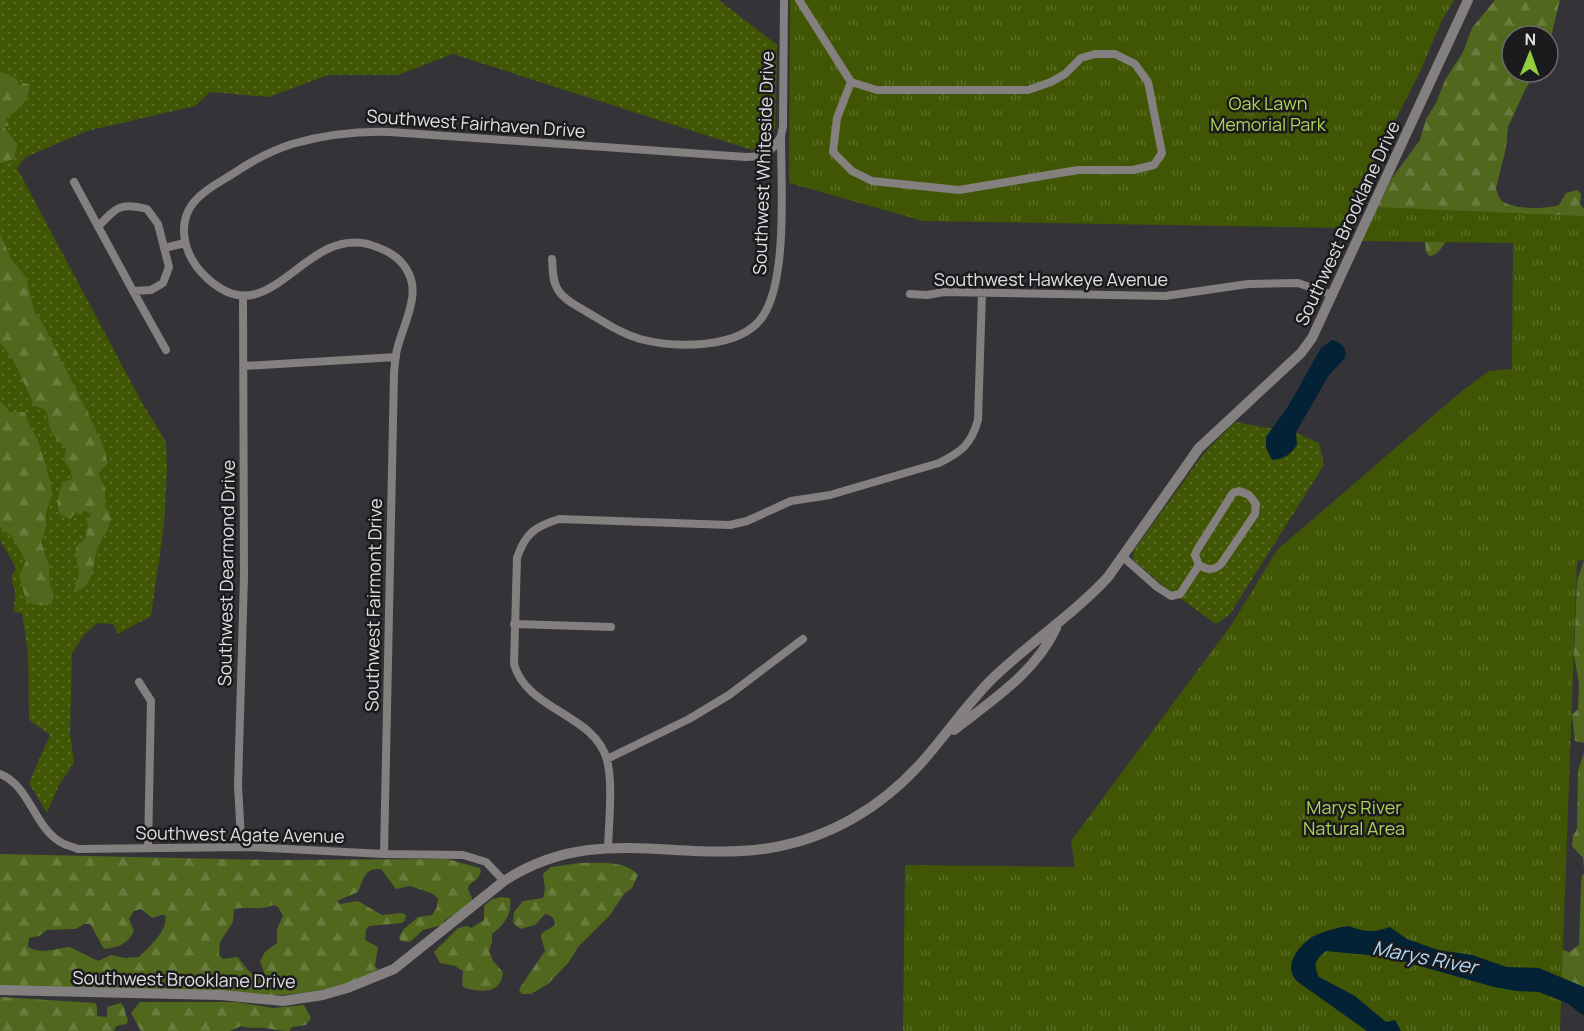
<svg xmlns="http://www.w3.org/2000/svg" width="1584" height="1031" font-family="Manrope,sans-serif">
<style>
.grass{fill:url(#grass-dots)}
.forest{fill:url(#forest-firs);fill-rule:evenodd}
.park{fill:url(#park-tufts)}
.water{fill:#032235}
.lines{fill:none;stroke-linecap:round;stroke-linejoin:round}
.minor{stroke:#83807f;stroke-width:8}
.tertiary{stroke:#83807f;stroke-width:10}
.labels{text-anchor:middle;dominant-baseline:central;stroke-width:5;stroke-linejoin:round;paint-order:stroke}
.park-label{font-size:18px;fill:#abd458;stroke:#1b1b1d}
.street-label{font-size:18px;fill:#e0e0e3;stroke:#1b1b1d}
.water-label{font-size:20px;font-style:italic;fill:#add8f8;stroke:#1b1b1d}
</style>
<defs>
<pattern id="grass-dots" width="8" height="8" patternUnits="userSpaceOnUse" patternTransform="scale(1.5)"><rect width="8" height="8" fill="#405604"/><path d="M2 2h.1M6 6h.1" fill="none" stroke="#5b6e28" stroke-width="1.8" stroke-linecap="round"/></pattern>
<pattern id="forest-firs" width="22" height="20" patternUnits="userSpaceOnUse" patternTransform="scale(1.5)"><rect width="22" height="20" fill="#50671d"/><path d="M5 1l3.5 6h-7zM16 11l3.5 6h-7z" fill="#697c3e"/></pattern>
<pattern id="park-tufts" width="24" height="20" patternUnits="userSpaceOnUse" patternTransform="scale(1.5)"><rect width="24" height="20" fill="#405604"/><path d="M3 7l-1-3M5 7V3M7 7l1-3M15 17l-1-3M17 17v-4M19 17l1-3" fill="none" stroke="#5b6e28"/></pattern>
</defs>
<rect width="100%" height="100%" fill="#343338"/>
<path class="grass" d="M0,0H719L777,45L775,129L763,143L752,150L453,54L398,75H328L269,97L210,92L195,106L87,131L26,157L17,168L140,399L166,442L167,469L164,525L151,616L118,634L113,624L97,623L83,636L72,654L70,733L74,763L59,785L47,813L29,783L50,735L29,720L28,652L22,613L14,612L15,591L11,577L16,568L0,540Z
M1235,422L1296,433L1319,443L1324,465L1230,614L1216,624L1166,588L1133,560L1134,550L1204,453Z"/>
<path class="forest" d="M1495,0H1560L1548,49V36H1512V72H1537L1526,88L1508,127L1506,148L1496,188C1497,192 1499,198 1502,201C1514,210 1546,209 1559,205L1566,193L1577,190L1581,194L1580,204L1584,209V239L1446,241C1441,248 1438,256 1429,256L1426,252L1425,243L1419,230L1379,209V204L1392,178L1420,140L1426,119L1436,103L1445,80L1463,52L1472,28Z
M0,71L17,79L19,86L23,83L29,84C32,100 16,110 6,119L9,125L4,127L17,144L14,159L0,163Z
M0,233L11,259L26,277L35,313L41,320L86,409L103,445L108,464L98,473L105,488V507L110,512C112,530 105,531 98,547C92,561 96,588 75,591V582L78,580L79,570C77,566 74,552 77,546C79,542 81,544 84,539C88,534 88,526 87,520L91,514L85,511L78,515L76,512L70,519L60,514C55,503 59,493 63,482L72,479L71,471L64,460L66,448C60,442 53,437 50,428C46,414 52,412 34,405L14,361L0,343Z
M0,401L10,412H25L28,423L38,440L50,480L52,494L46,513V527L41,542L49,565V581L54,598L47,606L27,603L19,576L26,561L12,537L0,527Z
M1584,560V743L1575,741L1572,715L1578,709L1579,683L1574,656L1577,581Z
M1584,752V869L1583,858L1572,846L1573,836L1577,829L1578,771Z
M0,854L271,860L447,859L480,868L481,872L477,879L469,885L468,889L472,898L471,903L444,921L442,925L423,930L410,942L401,941L399,937L404,929L418,917L432,915L437,907L438,898L431,893L410,886L396,889L381,869C364,868 364,879 358,892L337,901L340,904L358,901L382,915L402,913L406,915L405,920L402,923L369,926L366,930L365,940L378,947L375,966L378,969C313,1009 219,992 146,990C97,988 49,988 0,987ZM273,905L278,907L283,916L277,929V943L265,952L260,961L265,975C250,980 246,965 237,957L223,959L219,955L220,942L233,922L234,909C247,906 262,911 273,905ZM141,909L152,918L161,915H165C169,930 149,947 139,957L125,958L111,955L98,961L70,947C57,948 41,955 28,947L29,938L39,936L47,930L76,929L84,924H90L104,949C117,948 128,944 134,931L129,919L134,911Z
M580,863C597,863 626,860 638,875L632,888L624,894L610,915L579,946L568,963L548,984L531,994H522L519,990L521,986L545,951L541,937L542,933L555,925C555,917 551,916 545,914L535,925L520,929L513,923L514,912L523,901L543,898L545,889L543,874L551,867Z
M1584,874V987L1539,968L1561,949L1569,952L1579,945L1581,884L1582,875Z
M501,897L510,898C513,913 504,925 492,934V942L489,951L493,961L503,972C501,995 481,992 465,988L462,985L463,971L455,966L440,963L434,952L458,928L467,926L471,928L484,920V906L492,899Z
M0,997L95,1003L97,1007V1016L107,1017V1007L121,1003C126,1008 124,1014 128,1019L127,1024L116,1026L114,1031H0Z
M140,1002H237L273,1008L304,1005L311,1018L306,1025L292,1027L289,1031C280,1031 273,1029 265,1028C256,1027 250,1029 241,1026L230,1031H141L131,1013Z"/>
<path class="park" d="M790,0H1454L1441,22L1421,70L1340,228L923,221L789,183Z
M1376,207L1584,216V560L1577,561L1560,1031H903L905,865L1075,867L1071,841L1232,624L1277,550L1462,391L1489,371L1512,369L1513,243L1357,241Z"/>
<path class="water" d="M1332,340L1338,342L1344,347L1346,354L1344,359L1329,375L1296,432L1297,445C1290,455 1284,459 1272,460L1266,448V437L1289,405L1321,348Z
M1349,926C1365,932 1373,933 1390,927L1407,939L1438,950L1472,955L1507,967L1539,968L1584,987V1016L1567,1003L1539,992L1517,991L1494,987L1388,957L1326,951C1315,960 1313,964 1319,977L1355,996L1386,1022L1395,1020L1401,1031H1367L1298,982C1283,969 1295,950 1309,939C1317,933 1339,927 1349,926Z"/>
<g class="lines">
<path class="minor" d="M799,0L851,82L877,90H1028L1051,82L1065,74L1081,58L1095,54H1115L1135,64L1148,82L1162,153L1154,165L1133,170H1078L959,190L872,181L852,171L833,152L837,118L851,82
M74,182L133,291L151,290L163,283L169,267L158,224L147,209C121,202 116,207 98,227
M164,248L185,243
M552,259C553,269 552,281 558,290C564,300 577,306 587,312C604,322 620,333 640,339C674,348 741,350 763,316C788,278 781,182 781,136L783,126L784,0
M133,291L166,350
M910,294L927,295L944,292L1165,296L1248,284L1298,283L1333,295
M243,297L244,577L238,786L241,839L247,847
M244,366L396,357
M1122,556L1157,587L1171,596L1180,594L1199,565L1195,555L1197,550L1233,493L1239,491L1249,495L1256,504L1255,514L1221,564C1214,571 1207,570 1199,565
M514,624L611,627
M139,682L151,701L148,848
M607,759L689,719L729,695L803,639
M0,774C31,786 34,830 64,844C69,846 74,847 78,849L247,847L384,854L463,855L486,862L504,881
M608,847C609,823 613,782 607,760C594,713 527,711 514,664L517,558C525,534 534,527 559,519L730,525L747,521L791,501L830,495L939,463C961,452 971,445 978,420L982,293
M384,854L394,373C395,364 395,355 398,346C406,316 427,285 397,258C389,251 378,247 368,244C302,228 270,337 207,278C183,256 173,219 201,195C210,187 221,181 231,175C250,162 270,151 292,144C324,135 356,131 390,132L746,157C763,157 773,151 781,136"/>
<path class="tertiary" d="M954,730C991,701 1036,672 1056,628
M0,990L221,995L283,1001L323,995L347,988L394,969L504,881C594,822 675,863 770,848C830,838 882,807 922,762C946,735 966,705 992,679C1029,643 1073,615 1108,577L1199,448L1301,353L1312,338L1468,0"/>
</g>
<g class="labels">
<g class="park-label">
<text x="1268" y="103">Oak Lawn<tspan x="1268" dy="21">Memorial Park</tspan></text>
<text x="1354" y="807">Marys River<tspan x="1354" dy="21">Natural Area</tspan></text>
</g>
<g class="street-label">
<text transform="translate(476 123) rotate(4)">Southwest Fairhaven Drive</text>
<text transform="translate(763 163) rotate(-88)">Southwest Whiteside Drive</text>
<text transform="translate(1347 223) rotate(-65)">Southwest Brooklane Drive</text>
<text x="1051" y="279">Southwest Hawkeye Avenue</text>
<text transform="translate(226 573) rotate(-89)">Southwest Dearmond Drive</text>
<text transform="translate(373 605) rotate(-89)">Southwest Fairmont Drive</text>
<text transform="translate(240 834) rotate(1)">Southwest Agate Avenue</text>
<text transform="translate(184 979) rotate(1)">Southwest Brooklane Drive</text>
</g>
<g class="water-label">
<text transform="translate(1425 957) rotate(11)">Marys River</text>
</g>
</g>
<g transform="translate(1530 54) rotate(1)"><circle r="28" fill="#1b1b1d" stroke="#6a6a6c" stroke-width="1.5"/>
<path d="M0-4.5L10 22L0 15L-10 22Z" fill="#91cd3f"/>
<text y="-9" font-size="16" font-weight="bold" text-anchor="middle" fill="#e0e0e3">N</text>
</g>
</svg>
